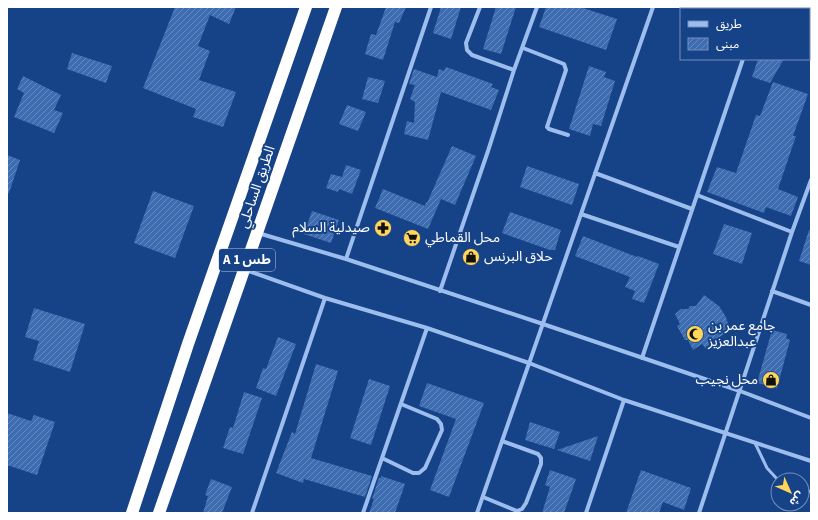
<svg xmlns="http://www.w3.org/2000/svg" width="818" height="520" font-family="'Source Sans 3','Noto Sans Arabic',sans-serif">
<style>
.building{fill:url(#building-hatch)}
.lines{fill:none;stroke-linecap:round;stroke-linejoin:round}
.lane{stroke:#9cbdee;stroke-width:3}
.street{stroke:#9cbdee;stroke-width:4}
.highway{stroke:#fff;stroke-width:12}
.labels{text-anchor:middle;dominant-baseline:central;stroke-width:4;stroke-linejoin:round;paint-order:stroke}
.shield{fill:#164287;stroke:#b9c6db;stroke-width:1}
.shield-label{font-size:13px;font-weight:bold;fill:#fff}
.street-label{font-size:14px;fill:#fff;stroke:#164287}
.poi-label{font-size:14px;fill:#fff;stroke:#164287;text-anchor:start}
</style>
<defs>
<pattern id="building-hatch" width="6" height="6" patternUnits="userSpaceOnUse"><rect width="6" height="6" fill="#3e6cb1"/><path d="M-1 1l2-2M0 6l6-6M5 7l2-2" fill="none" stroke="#6589c1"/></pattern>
</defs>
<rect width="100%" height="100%" fill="#164287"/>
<path class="building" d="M175,7H236L229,24L210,15L198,46L210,51L199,80L236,92L223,127L193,117L196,109L143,88Z
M386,7H406L399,23L395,22L383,60L365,54L371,34L376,35Z
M441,7H461L451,39L433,33Z
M496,7H516L501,54L483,49Z
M546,7H580L617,19L606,50L539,27Z
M72,53L112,66L106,83L67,69Z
M758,59H784L770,83L752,77Z
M589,66L606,72L604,77L615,81L601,126L593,124L590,136L569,129Z
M446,67L493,84L491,87L499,90L491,110L441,92L428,140L404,134L407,121L414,123L415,102L410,99L415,85L409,84L414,69L437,77L439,69L444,71Z
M23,76L61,95L54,110L63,113L54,133L14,117L24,93L17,89Z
M368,77L385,81L378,103L362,99Z
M773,82L808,94L793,136H796L778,189L798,197L791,216L766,207L764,213L707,192L717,167L736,173L756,115L760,116Z
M347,105L366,112L358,131L339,124Z
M452,146L476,156L455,205L441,199L428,229L375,208L383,189L425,206L426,202L427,203Z
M7,155L20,160L9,193H7Z
M346,165L361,170L352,194L339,189L338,192L326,188L331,174L342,177Z
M527,166L579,184L572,205L520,187Z
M153,191L194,206L175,258L134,243Z
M312,211L339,220L331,243L304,234Z
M510,212L561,230L555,250H550L502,233Z
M724,224L752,233L742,264L713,254Z
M809,230L811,231V265L799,261Z
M583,236L637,257L638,256L659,264L644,303L632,299L635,291L625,287L630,277L575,256Z
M704,295L719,306L726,317L730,331L719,337L720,340L706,349L702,344L693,350L688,340H685L677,326L680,324L675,314L681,309H688L690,306H696Z
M34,308L85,324L70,372L33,360L39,341L25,337Z
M772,330L787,334L786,338L790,340L777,388L757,383Z
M278,337L296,344L276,396L256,388L263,368L266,369Z
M316,364L338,371L311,458L372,476L365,497L304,479L303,483L276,473L292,432L295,434Z
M369,379L390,386L371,445L350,438Z
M427,383L484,403L449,497L430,490L456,419L419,406Z
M244,392L262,398L243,454L223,448L230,427L233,428Z
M7,413L31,421L34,415L55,422L37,475L7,465Z
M530,422L560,432L554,449L525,440Z
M598,436L590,461L557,450Z
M550,470L576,479L564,513H542L550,487L545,485Z
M641,470L691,488L684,510L663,502L659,513H626Z
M381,476L405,484L395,513H369L374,499H372L379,478H381Z
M211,479L232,487L222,513H203L208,496L205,495Z"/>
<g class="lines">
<path class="lane" d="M755,443L767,468L778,480
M802,489L811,492"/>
<path class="street" d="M480,7L466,43L467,50L472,55L514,70
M760,9V7
M523,48L564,64L566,70L547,127L549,129L568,135
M595,173L692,209
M697,195L792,232
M581,214L679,247
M258,233L346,259L543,324L740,391L811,418
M346,259L431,7
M246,270L325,298L427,328L529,363L624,400L811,461
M440,291L488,151L514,70L537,7
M772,291L811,305
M642,358L743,59
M382,458L413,473H419L425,468L442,430L441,424L437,419L401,404
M483,497L517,511L522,509L526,503L541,464V458L538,454L502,441
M252,513L325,298
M363,513L427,328
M477,513L653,7
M586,513L624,400
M699,513L792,232L811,180"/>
<path class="highway" d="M132,513L188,344L306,7
M159,513L336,7"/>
</g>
<defs>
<g id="pharmacy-disc" transform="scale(0.9)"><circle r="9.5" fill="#ffd659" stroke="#164287"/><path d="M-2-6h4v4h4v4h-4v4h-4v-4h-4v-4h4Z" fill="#111"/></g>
<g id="supermarket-disc" transform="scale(0.9)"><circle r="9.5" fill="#ffd659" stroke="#164287"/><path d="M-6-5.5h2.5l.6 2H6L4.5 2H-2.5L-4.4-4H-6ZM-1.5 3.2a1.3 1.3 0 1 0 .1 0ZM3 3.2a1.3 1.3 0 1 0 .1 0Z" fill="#111"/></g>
<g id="shop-disc" transform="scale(0.9)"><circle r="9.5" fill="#ffd659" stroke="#164287"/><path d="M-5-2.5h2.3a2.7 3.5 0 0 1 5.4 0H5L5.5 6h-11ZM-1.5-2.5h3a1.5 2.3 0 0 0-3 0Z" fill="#111"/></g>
<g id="mosque-disc" transform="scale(0.9)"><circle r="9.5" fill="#ffd659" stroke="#164287"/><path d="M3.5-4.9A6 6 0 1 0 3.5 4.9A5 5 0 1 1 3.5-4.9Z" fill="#111"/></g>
</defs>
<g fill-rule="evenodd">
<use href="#pharmacy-disc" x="383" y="228"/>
<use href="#supermarket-disc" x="412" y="238"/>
<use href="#shop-disc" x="471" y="257"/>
<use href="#mosque-disc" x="695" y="334"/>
<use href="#shop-disc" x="771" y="380"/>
</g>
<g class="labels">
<rect class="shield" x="219" y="249" width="56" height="22" rx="3"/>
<g class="shield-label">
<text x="247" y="260">A 1 طس</text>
</g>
<g class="street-label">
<text transform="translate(257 187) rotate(-71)">الطريق الساحلي</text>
</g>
<g class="poi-label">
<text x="370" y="228" text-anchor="end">صيدلية السلام</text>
<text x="425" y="238">محل القماطي</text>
<text x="484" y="257">حلاق البرنس</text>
<text x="708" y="326">جامع عمر بن<tspan x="708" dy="16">عبدالعزيز</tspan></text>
<text x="758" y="380" text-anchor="end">محل نجيب</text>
</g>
</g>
<rect width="818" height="520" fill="none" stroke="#ffffff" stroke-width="16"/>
<rect x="680" y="8" width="130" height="52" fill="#164287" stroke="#738eb7"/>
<rect x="688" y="21" width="20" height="6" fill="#9cbdee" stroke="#738eb7"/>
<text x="716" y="28" font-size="12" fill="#ffffff">طريق</text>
<rect x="688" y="38" width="20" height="12" fill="url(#building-hatch)" stroke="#738eb7"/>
<text x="716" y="48" font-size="12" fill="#ffffff">مبنى</text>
<g transform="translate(790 492) rotate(135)"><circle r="19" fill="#164287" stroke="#738eb7"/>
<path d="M0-3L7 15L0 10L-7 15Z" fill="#ffd659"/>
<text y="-6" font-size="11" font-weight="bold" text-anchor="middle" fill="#ffffff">ش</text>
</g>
</svg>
